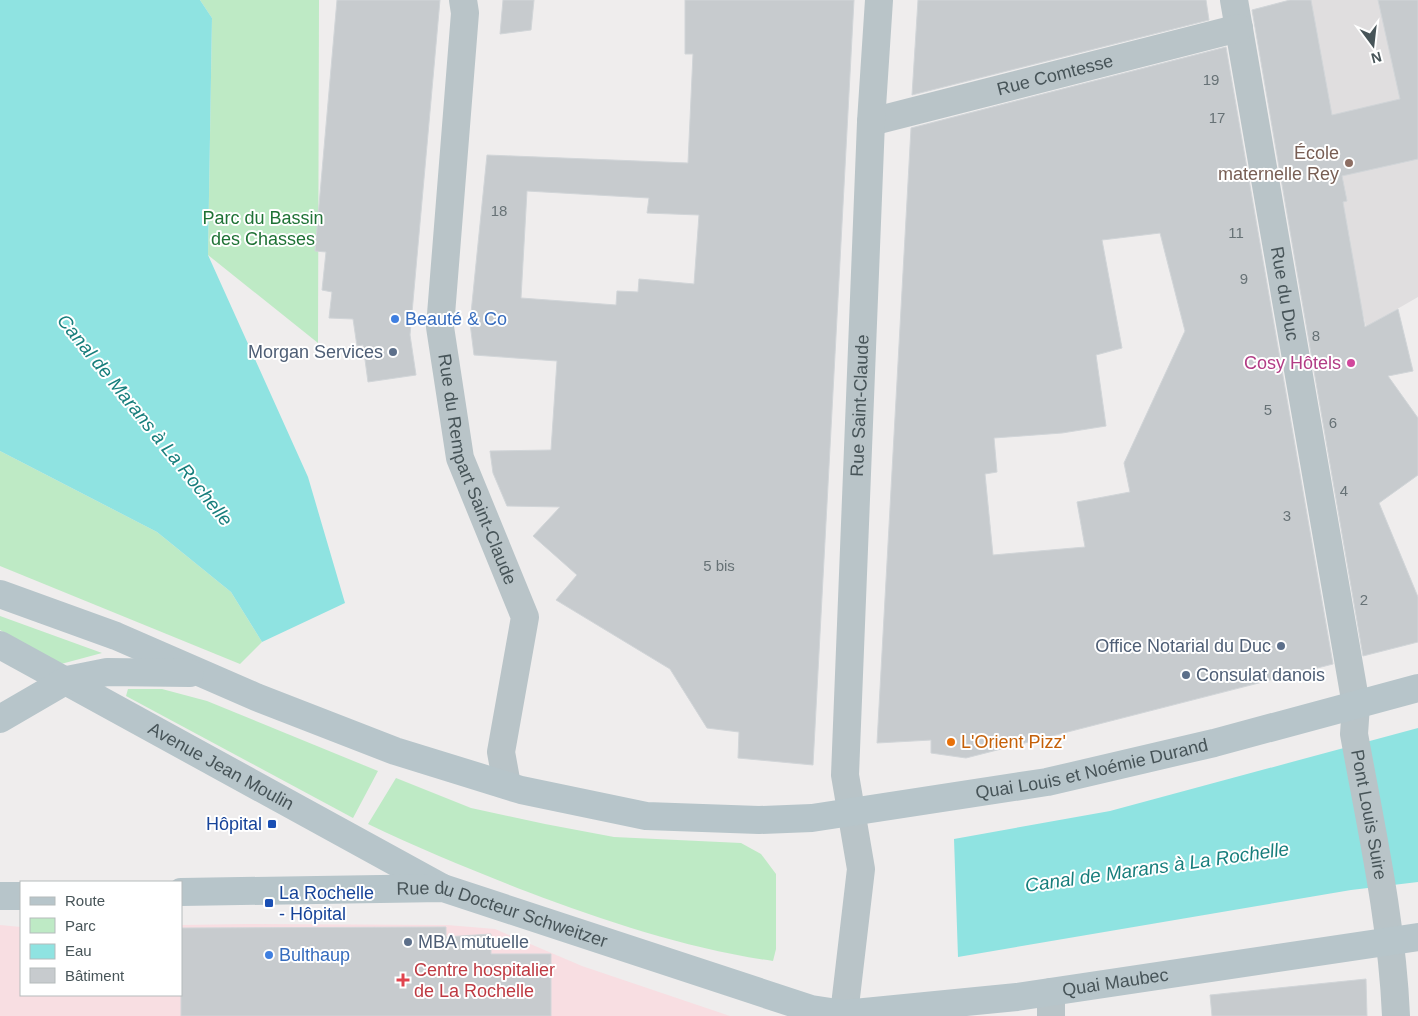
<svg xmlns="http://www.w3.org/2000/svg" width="1418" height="1016" viewBox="0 0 1418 1016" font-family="Arial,sans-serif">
  <rect width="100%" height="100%" fill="#efeded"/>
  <polygon fill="#e0dedf" points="1290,0 1418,0 1418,297 1366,327 1363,314 1286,185 1255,9"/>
  <polygon fill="#f8dee2" points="248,924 447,925 495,929 582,966 730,1016 0,1016 0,925 21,927 21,995 181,995 181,925"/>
  <g fill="#beeac5">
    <polygon points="200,0 319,0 318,343 208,255 212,18"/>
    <polygon points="0,451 157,532 231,592 262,642 240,664 0,566"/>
    <polygon points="0,616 102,653 61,664 0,630"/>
    <polygon points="128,689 162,689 207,701 378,771 353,818 126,696"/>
    <path d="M396,778l75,30 74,16 69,13 127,6 20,11 15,20v75l-3,12c-85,-12 -165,-39 -245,-69 -54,-21 -108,-43 -160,-68z"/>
  </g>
  <g fill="#8fe3e1">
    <polygon points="0,0 200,0 212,18 208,255 308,477 345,603 262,642 231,592 157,532 0,451"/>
    <polygon points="1418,728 1418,882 1351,890 958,957 954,839 1110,811"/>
  </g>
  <g fill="#c7cbce" stroke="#d1d5d8" fill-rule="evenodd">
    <polygon points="337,0 440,0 410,335 416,375 368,382 363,345 357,346 353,319 329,318 332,292 322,290 326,252 315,251"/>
    <polygon points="503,0 534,0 531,30 500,34"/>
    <path d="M685,0h169l-41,765 -75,-7 1,-26 -32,-4 -37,-59 -114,-69 21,-25 -44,-39 27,-29 -53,-1 -14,-33 -3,-22 61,-1 6,-89 -83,-6 -4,-32 17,-168 201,8 5,-109h-8zM527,191l122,7 -2,15 52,2 -5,69 -55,-5 -1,13 -21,-1 -1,14 -95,-7z"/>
    <polygon points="918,0 1206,0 1209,20 912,95"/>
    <polygon points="1290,0 1311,0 1332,115 1400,99 1378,0 1418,0 1418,159 1342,176 1347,201 1343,202 1365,327 1398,309 1413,371 1388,376 1418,418 1418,475 1379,503 1418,597 1418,642 1363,656 1252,10"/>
    <path d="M1226,47l107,617 -367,94 -35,-5v-13l-54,3 34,-615zM1160,233l25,98 -61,132 6,29 -53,10 8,45 -92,8 -8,-81 12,-2 -3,-34 68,-5 44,-7 -10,-71 26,-7 -20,-108z"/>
    <polygon points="446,927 446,937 491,934 491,954 551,954 551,1016 181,1016 181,928"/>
    <polygon points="1366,979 1367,1016 1212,1016 1210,995"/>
  </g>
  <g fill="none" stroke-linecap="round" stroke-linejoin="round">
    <g stroke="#b9c4c8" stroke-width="28">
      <path id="s1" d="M463,0l2,13 -25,314 20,131 65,159 -24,135 6,33"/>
      <path id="s2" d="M1234,0l122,705"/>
      <path id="s3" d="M871,122l368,-94"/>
      <path id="s4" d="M844,1014l17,-145 -16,-94 26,-653 8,-122"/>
      <polyline points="1051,1016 1051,992"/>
    </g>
    <path stroke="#b9c4c8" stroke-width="28" id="s5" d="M1356,705l-2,29c17,94 38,187 42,282"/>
    <g stroke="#b7c5ca" stroke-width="28">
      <path id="s6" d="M0,594l116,42 140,61 139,54 126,39 125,26 113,4 53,-2 235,-36 167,-39 204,-55"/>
      <path id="s7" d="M0,645l441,242"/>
      <polyline points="0,719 67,680 107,672 190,673"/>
      <path id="s8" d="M181,892l262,-4 368,121 33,5 173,-17 401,-60"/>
      <polyline points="0,896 21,896"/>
    </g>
  </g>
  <circle fill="#8d6e63" stroke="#fff" stroke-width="2" cx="1349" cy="163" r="5"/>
  <g fill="#3f7fe0" stroke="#fff" stroke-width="2">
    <circle cx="395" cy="319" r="5"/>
    <circle cx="269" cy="955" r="5"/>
  </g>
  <g fill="#5c6f8a" stroke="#fff" stroke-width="2">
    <circle cx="393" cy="352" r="5"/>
    <circle cx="1281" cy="646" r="5"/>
    <circle cx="1186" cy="675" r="5"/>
    <circle cx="408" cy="942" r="5"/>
  </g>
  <circle fill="#d1479c" stroke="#fff" stroke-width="2" cx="1351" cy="363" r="5"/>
  <circle fill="#e8710a" stroke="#fff" stroke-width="2" cx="951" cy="742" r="5"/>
  <g fill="#1a4fb4" stroke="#fff" stroke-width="2">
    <rect x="267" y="819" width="10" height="10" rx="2.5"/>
    <rect x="264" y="898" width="10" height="10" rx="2.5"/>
  </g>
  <path fill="#e0444e" stroke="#fff" stroke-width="2" d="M400.5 972.5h5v5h5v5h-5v5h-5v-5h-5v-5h5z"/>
  <g text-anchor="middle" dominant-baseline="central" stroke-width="4" stroke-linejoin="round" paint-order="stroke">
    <g font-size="15" fill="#677276">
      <text x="1211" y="79">19</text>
      <text x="1217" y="117">17</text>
      <text x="499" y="210">18</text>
      <text x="1236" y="232">11</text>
      <text x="1244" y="278">9</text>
      <text x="1316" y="335">8</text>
      <text x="1268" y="409">5</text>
      <text x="1333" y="422">6</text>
      <text x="1344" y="490">4</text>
      <text x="1287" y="515">3</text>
      <text x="719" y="565">5 bis</text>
      <text x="1364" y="599">2</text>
    </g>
    <g font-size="18" fill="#475458" stroke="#fff">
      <text stroke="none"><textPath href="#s3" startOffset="190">Rue Comtesse</textPath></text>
      <text stroke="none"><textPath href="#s2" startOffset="298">Rue du Duc</textPath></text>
      <text stroke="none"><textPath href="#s4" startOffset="611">Rue Saint-Claude</textPath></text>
      <text stroke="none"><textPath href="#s1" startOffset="476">Rue du Rempart Saint-Claude</textPath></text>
      <text stroke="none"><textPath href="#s7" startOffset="252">Avenue Jean Moulin</textPath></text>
      <text stroke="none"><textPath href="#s6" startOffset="1135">Quai Louis et Noémie Durand</textPath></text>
      <text stroke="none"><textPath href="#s5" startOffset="111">Pont Louis Suire</textPath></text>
      <text stroke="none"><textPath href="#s8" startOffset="325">Rue du Docteur Schweitzer</textPath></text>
      <text stroke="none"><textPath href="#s8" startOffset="956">Quai Maubec</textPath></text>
    </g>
    <g font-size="18" fill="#785e54" stroke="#fff" text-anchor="end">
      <text x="1339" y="153">École<tspan x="1339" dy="21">maternelle Rey</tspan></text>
    </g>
    <g font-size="18" fill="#1f7235" stroke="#fff">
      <text x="263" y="218">Parc du Bassin<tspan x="263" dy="21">des Chasses</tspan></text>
    </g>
    <g font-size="18" fill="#366cbe" stroke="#fff" text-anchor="start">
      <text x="405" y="319">Beauté &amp; Co</text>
      <text x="279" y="955">Bulthaup</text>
    </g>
    <g font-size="18" fill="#4e5e75" stroke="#fff" text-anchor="end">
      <text x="383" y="352">Morgan Services</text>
      <text x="1271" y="646">Office Notarial du Duc</text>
      <text x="1196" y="675" text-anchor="start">Consulat danois</text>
      <text x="418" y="942" text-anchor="start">MBA mutuelle</text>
    </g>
    <g font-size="18" fill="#b23c85" stroke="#fff" text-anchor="end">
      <text x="1341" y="363">Cosy Hôtels</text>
    </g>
    <g font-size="18" fill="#c56008" stroke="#fff" text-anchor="start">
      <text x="961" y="742">L'Orient Pizz'</text>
    </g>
    <g font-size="18" fill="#164399" stroke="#fff" text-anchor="end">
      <text x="262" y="824">Hôpital</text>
      <text x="279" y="893" text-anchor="start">La Rochelle<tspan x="279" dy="21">- Hôpital</tspan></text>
    </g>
    <g font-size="18" fill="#be3a42" stroke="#fff" text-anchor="start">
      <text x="414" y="970">Centre hospitalier<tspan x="414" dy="21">de La Rochelle</tspan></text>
    </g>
    <g font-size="19" font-style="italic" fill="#177e7c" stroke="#fff">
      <text transform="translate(145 420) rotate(51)">Canal de Marans à La Rochelle</text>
      <text transform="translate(1157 867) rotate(-8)">Canal de Marans à La Rochelle</text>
    </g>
  </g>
  <rect x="20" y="881" width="162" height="115" fill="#ffffff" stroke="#b5bbbc"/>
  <rect x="30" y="897" width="25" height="8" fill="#b7c5ca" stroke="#b5bbbc"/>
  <text x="65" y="906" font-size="15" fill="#475458">Route</text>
  <rect x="30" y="918" width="25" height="15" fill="#beeac5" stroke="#b5bbbc"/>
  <text x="65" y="931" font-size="15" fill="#475458">Parc</text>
  <rect x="30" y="944" width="25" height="15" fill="#8fe3e1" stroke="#b5bbbc"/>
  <text x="65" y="956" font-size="15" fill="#475458">Eau</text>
  <rect x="30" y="968" width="25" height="15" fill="#c7cbce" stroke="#b5bbbc"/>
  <text x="65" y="981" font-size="15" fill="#475458">Bâtiment</text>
  <g transform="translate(1373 45) rotate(165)" stroke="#ffffff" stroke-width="4" paint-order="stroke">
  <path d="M0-4L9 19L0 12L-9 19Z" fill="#475458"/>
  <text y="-8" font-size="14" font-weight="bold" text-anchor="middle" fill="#475458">N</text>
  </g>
</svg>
